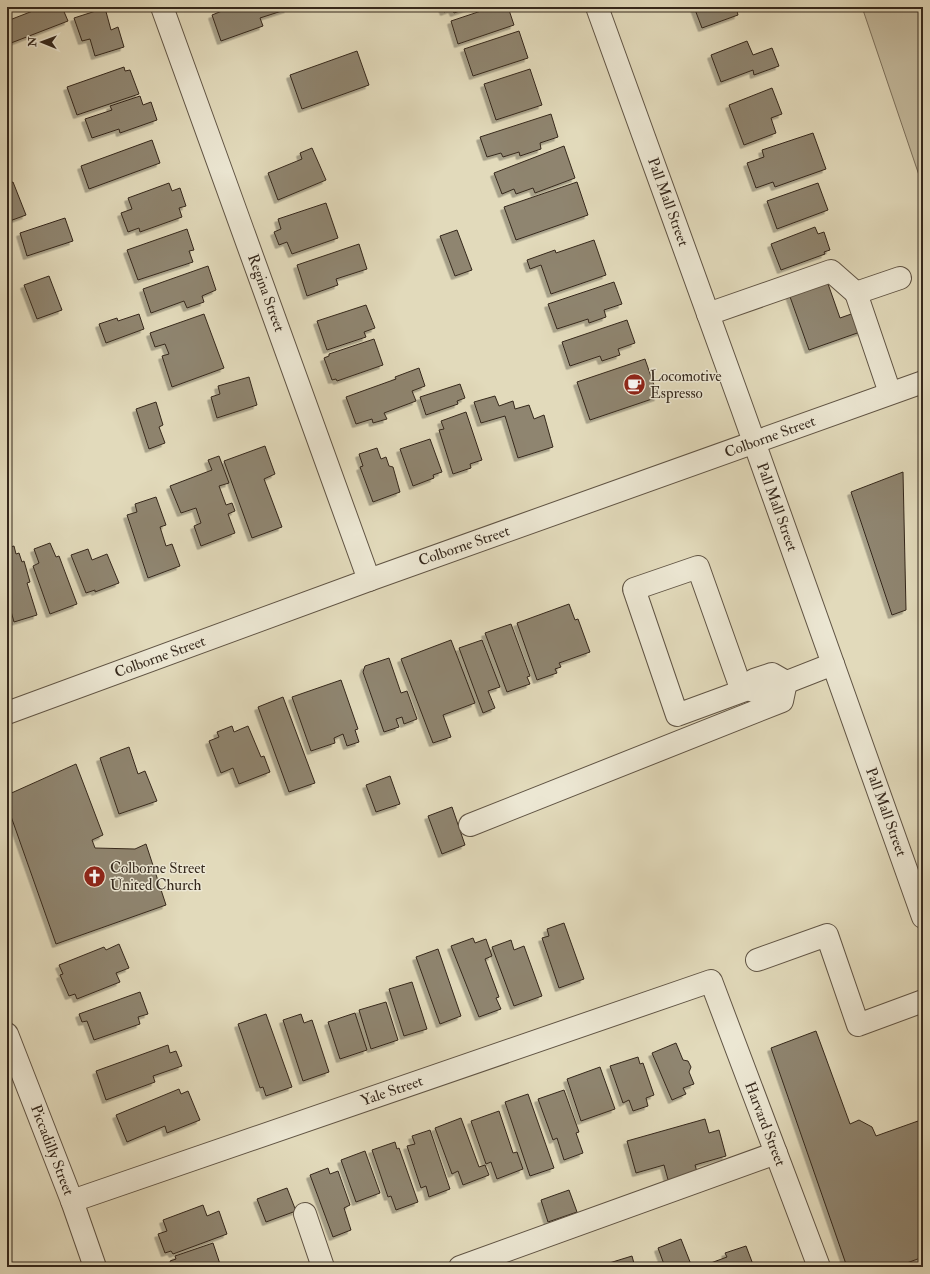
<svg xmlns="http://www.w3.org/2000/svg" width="930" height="1274" viewBox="0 0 930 1274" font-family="'IM FELL Double Pica',serif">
  <defs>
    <filter id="shadow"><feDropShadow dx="-3.5" dy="3.5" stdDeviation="0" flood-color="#0004"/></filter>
  </defs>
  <rect width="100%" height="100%" fill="#e2dabb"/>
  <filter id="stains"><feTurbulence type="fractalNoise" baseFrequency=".005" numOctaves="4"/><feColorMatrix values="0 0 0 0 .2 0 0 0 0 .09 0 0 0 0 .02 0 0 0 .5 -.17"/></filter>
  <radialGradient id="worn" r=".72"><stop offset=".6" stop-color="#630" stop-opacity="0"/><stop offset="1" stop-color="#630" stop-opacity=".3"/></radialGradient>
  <polygon fill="#c5bca0" stroke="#7d725e" points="862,7 923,7 923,187"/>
  <g fill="#8f856f" stroke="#35281c" filter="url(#shadow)">
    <polygon points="43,7 62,7 68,21 11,43 7,33 7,21"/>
    <polygon points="220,7 287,7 288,9 260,18 263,26 221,41 212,15 222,11"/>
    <polygon points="442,7 471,7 454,13 452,9 444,12"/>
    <polygon points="493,7 508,7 514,25 458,44 451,21"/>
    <polygon points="694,7 736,7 738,15 702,28"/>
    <polygon points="105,8 111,30 118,27 124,47 95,56 90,39 82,41 74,18"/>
    <polygon points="519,31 528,58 473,76 464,49"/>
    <polygon points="747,41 753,55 772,48 779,66 754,75 753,70 721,82 711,55"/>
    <polygon points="357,51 369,85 302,109 290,75"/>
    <polygon points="124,67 125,71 130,70 139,94 77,115 67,87"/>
    <polygon points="530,69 542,105 496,120 484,84"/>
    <polygon points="772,88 782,114 771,118 776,133 744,145 729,105"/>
    <polygon points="140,96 143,105 151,102 157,120 120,133 119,129 92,138 85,119 112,110 110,106"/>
    <polygon points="551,114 558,137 540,143 541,149 520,156 519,152 503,157 501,153 487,157 480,137"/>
    <polygon points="813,133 826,169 775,187 773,182 756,188 747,163 764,157 762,150"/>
    <polygon points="152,140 160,163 89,189 81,166"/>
    <polygon points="564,146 575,178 535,193 533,188 516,194 514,189 502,194 494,173"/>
    <polygon points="312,148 326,180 278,200 268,173 302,159 300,153"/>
    <polygon points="13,182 26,215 7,222 7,184"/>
    <polygon points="577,182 588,215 516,240 504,207"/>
    <polygon points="169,183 172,191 180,188 186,206 179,208 182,217 140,232 139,228 128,232 121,213 132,209 128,198"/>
    <polygon points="818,183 828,210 777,229 767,201"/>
    <polygon points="326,203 338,238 292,254 287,242 279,245 274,232 281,229 278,219"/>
    <polygon points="65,218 73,241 27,256 20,233"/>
    <polygon points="815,227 818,234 824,232 830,250 824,252 825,254 781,270 771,244"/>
    <polygon points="187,229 194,250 189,251 193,262 138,280 127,250"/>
    <polygon points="457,230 472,270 455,276 440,236"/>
    <polygon points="594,240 606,275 551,294 541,265 530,269 527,260 555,250 556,253"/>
    <polygon points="359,244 367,269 336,279 338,285 307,296 297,265"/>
    <polygon points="208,266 216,290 202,296 204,302 187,308 184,301 151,313 143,289"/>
    <polygon points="49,276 62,310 37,319 24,285"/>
    <polygon points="827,281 840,318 857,312 863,331 809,350 789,294"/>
    <polygon points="614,282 622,304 604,310 606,317 589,323 588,319 557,329 548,304"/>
    <polygon points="366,305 375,328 364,332 366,337 327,350 317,321"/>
    <polygon points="139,314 144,329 106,343 99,324 117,318 118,321"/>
    <polygon points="204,314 224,368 172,387 162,356 169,354 165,344 155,347 150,333"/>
    <polygon points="627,320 635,343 618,349 620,355 602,361 600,356 570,366 562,342"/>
    <polygon points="374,339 383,365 337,381 336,379 332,380 324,358 329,356 329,354"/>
    <polygon points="645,359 658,397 590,420 577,382"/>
    <polygon points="419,368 425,386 412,391 416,401 384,413 387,419 373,423 372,419 356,424 346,397 396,379 395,377"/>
    <polygon points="249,377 257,405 217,418 211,397 220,394 218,386"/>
    <polygon points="460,384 465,398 457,401 458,404 426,415 420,397"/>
    <polygon points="495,396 499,406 513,401 515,409 529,405 534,419 544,415 553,447 518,458 505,416 481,423 474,402"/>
    <polygon points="156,402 163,425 159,427 165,443 149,449 136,409"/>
    <polygon points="466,412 482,460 470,464 471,468 453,474 439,430 444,429 441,421"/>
    <polygon points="430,439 442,472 433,475 434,478 413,486 400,449"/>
    <polygon points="265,446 275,474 264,479 282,527 252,538 224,461"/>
    <polygon points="377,448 381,459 386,457 389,466 393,467 400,492 373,502 360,467 363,466 359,454"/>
    <polygon points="219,456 229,483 219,486 226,505 232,503 235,511 228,514 235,533 201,546 194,526 201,523 196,508 181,513 170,486 212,470 208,460"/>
    <polygon points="903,472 906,610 892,615 851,492"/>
    <polygon points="156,497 166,525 160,527 166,546 172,544 180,566 148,578 127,515 137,512 135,504"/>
    <polygon points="50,543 56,557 59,556 77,604 50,614 33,566 39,563 34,549"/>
    <polygon points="14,546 16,554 19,553 22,562 24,561 30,582 27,583 37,615 14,622 7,597 7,548"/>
    <polygon points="88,549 92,560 107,554 119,583 95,592 95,590 86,593 71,555"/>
    <polygon points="569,604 575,620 578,619 590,652 562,662 559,663 561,667 555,669 557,673 537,680 517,623"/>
    <polygon points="511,624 530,676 527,677 530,684 507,692 485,633"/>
    <polygon points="451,640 475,703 443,715 451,737 433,743 401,659"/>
    <polygon points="482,640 500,687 488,691 495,708 483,713 459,648"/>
    <polygon points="389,658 401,693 407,691 417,719 404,724 402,717 396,719 399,727 384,732 363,672 365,666"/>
    <polygon points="341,680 358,729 355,730 359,742 347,746 343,734 334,738 335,743 311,751 292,697"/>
    <polygon points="283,697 315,783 289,792 258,707"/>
    <polygon points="232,726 234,732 248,726 261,757 264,756 270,772 239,784 233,768 221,773 209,741 219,737 217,732"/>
    <polygon points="129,747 138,774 145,771 157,801 119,814 100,758"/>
    <polygon points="76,764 103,835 92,840 95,848 135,849 146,844 166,905 56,944 7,805 7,795"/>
    <polygon points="390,776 400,804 376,812 366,785"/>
    <polygon points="452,807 465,845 442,854 428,816"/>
    <polygon points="564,923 584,979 559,988 542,938 549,936 547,929"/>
    <polygon points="473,938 475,943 486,939 492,956 485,959 499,997 496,998 501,1009 479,1017 451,946"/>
    <polygon points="511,940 514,950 524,946 542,996 514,1006 492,947"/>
    <polygon points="119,944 129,968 116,973 120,982 77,999 75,994 69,996 60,975 63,974 59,965 104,947 106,950"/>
    <polygon points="438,949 461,1016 440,1024 416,957"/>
    <polygon points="412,982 427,1029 404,1036 389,989"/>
    <polygon points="140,992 148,1014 138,1017 140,1024 94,1040 87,1021 82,1022 79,1014"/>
    <polygon points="386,1002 398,1040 371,1049 359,1010"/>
    <polygon points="355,1013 367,1050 340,1059 328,1022"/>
    <polygon points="266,1014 292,1087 266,1096 263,1087 260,1088 238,1024"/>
    <polygon points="301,1014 304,1023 312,1020 329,1072 303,1081 283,1020"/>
    <polygon points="816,1031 850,1124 859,1120 872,1127 876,1136 918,1121 923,1139 923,1257 896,1267 847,1267 771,1048"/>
    <polygon points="676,1043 683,1060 688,1061 691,1067 689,1072 694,1084 683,1088 686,1094 672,1100 652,1053"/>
    <polygon points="168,1045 170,1053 176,1051 182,1066 153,1076 155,1082 106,1100 96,1071"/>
    <polygon points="638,1057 640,1064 643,1063 654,1095 646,1098 648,1106 633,1111 629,1100 623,1103 610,1066"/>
    <polygon points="600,1067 615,1109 581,1121 567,1079"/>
    <polygon points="179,1089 181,1094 188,1091 200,1120 167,1133 165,1126 127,1142 116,1115"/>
    <polygon points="564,1090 579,1132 576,1133 583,1153 564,1160 557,1138 553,1140 538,1099"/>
    <polygon points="528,1094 554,1168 530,1176 505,1102"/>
    <polygon points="499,1111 513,1153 517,1152 523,1169 497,1179 491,1162 486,1164 471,1121"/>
    <polygon points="461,1118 479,1167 485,1165 489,1175 463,1185 458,1171 452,1174 435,1128"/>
    <polygon points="705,1119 709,1133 719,1130 726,1156 695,1165 698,1175 670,1187 664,1165 636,1173 627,1141"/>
    <polygon points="430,1130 450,1189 429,1197 426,1186 421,1188 407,1146 415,1144 412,1136"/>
    <polygon points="395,1142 397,1149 399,1148 418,1202 396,1210 391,1196 388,1197 372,1150"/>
    <polygon points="365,1151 380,1193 356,1202 341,1160"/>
    <polygon points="328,1168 330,1174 338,1171 350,1205 344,1208 351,1230 333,1237 310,1175"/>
    <polygon points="287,1188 296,1211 266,1222 257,1199"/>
    <polygon points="569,1190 577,1212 548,1222 541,1200"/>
    <polygon points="203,1205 207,1216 219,1211 227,1234 173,1254 171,1251 165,1253 158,1234 167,1231 163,1220"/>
    <polygon points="681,1239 692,1267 665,1267 658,1248"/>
    <polygon points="213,1243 221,1267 172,1267 170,1261 176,1259 175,1256"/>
    <polygon points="746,1246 754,1267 709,1267 708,1264 727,1257 725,1253"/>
    <polygon points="7,1249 13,1267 7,1267"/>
    <polygon points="632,1256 635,1267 607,1267 606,1264"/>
  </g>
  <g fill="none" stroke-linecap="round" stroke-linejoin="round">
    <defs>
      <g id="minor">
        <polyline points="162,7 369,580"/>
        <polyline points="597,7 742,408 923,917"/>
        <polyline points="708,314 831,271 856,293"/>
        <polyline points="890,393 856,293 900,278"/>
        <polyline points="786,682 772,674 754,680 748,689 759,693 833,664"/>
        <polyline points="742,691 698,567 634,589 677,715 748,689"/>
        <polyline points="7,713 369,580 923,382"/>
        <polyline points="470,825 782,701 786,682"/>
        <polyline points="757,960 827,935 858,1025 923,1001"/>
        <polyline points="7,1034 72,1201 95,1267"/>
        <polyline points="72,1201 711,981 819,1267"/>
        <polyline points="305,1214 323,1267"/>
        <polyline points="460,1267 776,1153"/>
      </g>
    </defs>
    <use href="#minor" stroke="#605444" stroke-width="24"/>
    <use href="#minor" stroke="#ece7d3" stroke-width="22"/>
  </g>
  <defs>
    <symbol id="cafe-disc" viewBox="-11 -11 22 22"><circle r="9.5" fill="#8f2418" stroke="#ece7d3"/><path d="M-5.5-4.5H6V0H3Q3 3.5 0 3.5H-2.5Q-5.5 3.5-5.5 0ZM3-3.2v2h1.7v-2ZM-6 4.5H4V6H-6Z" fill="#fff"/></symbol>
    <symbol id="church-disc" viewBox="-11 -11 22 22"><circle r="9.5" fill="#8f2418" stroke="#ece7d3"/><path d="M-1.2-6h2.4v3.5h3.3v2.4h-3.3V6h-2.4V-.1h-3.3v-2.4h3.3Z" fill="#fff"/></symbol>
  </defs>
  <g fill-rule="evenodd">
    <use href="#cafe-disc" x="622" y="372" width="25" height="25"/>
    <use href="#church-disc" x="82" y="864" width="25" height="25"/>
  </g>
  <g text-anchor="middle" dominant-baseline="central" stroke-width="3" stroke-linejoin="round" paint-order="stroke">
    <g font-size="15" fill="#35281c" stroke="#ece7d3">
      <text transform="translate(668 202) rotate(70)">Pall Mall Street</text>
      <text transform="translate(266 293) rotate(70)">Regina Street</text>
      <text transform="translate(770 437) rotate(-20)">Colborne Street</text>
      <text transform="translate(777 507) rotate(70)">Pall Mall Street</text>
      <text transform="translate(464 546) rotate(-19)">Colborne Street</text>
      <text transform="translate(160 657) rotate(-20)">Colborne Street</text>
      <text transform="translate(886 812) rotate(70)">Pall Mall Street</text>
      <text transform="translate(392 1091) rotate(-19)">Yale Street</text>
      <text transform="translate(765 1124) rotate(69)">Harvard Street</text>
      <text transform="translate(52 1150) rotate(69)">Piccadilly Street</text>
    </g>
    <g font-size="15" fill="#35281c" stroke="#ece7d3" text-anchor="start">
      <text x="650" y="376">Locomotive<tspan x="650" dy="17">Espresso</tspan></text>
      <text x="110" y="868">Colborne Street<tspan x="110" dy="17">United Church</tspan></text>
    </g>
  </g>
  <rect width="930" height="1274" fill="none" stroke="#e2dabb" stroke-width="24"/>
  <rect x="8" y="8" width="914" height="1258" fill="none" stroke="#35281c" stroke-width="2"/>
  <rect x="12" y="12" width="906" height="1250" fill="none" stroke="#35281c"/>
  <g transform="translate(42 42) rotate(271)" stroke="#ece7d3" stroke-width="3" paint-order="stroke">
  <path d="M0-3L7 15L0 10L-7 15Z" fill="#35281c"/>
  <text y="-6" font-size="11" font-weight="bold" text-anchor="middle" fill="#35281c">N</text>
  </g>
  <rect width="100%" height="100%" filter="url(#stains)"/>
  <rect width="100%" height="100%" fill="url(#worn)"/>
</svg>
